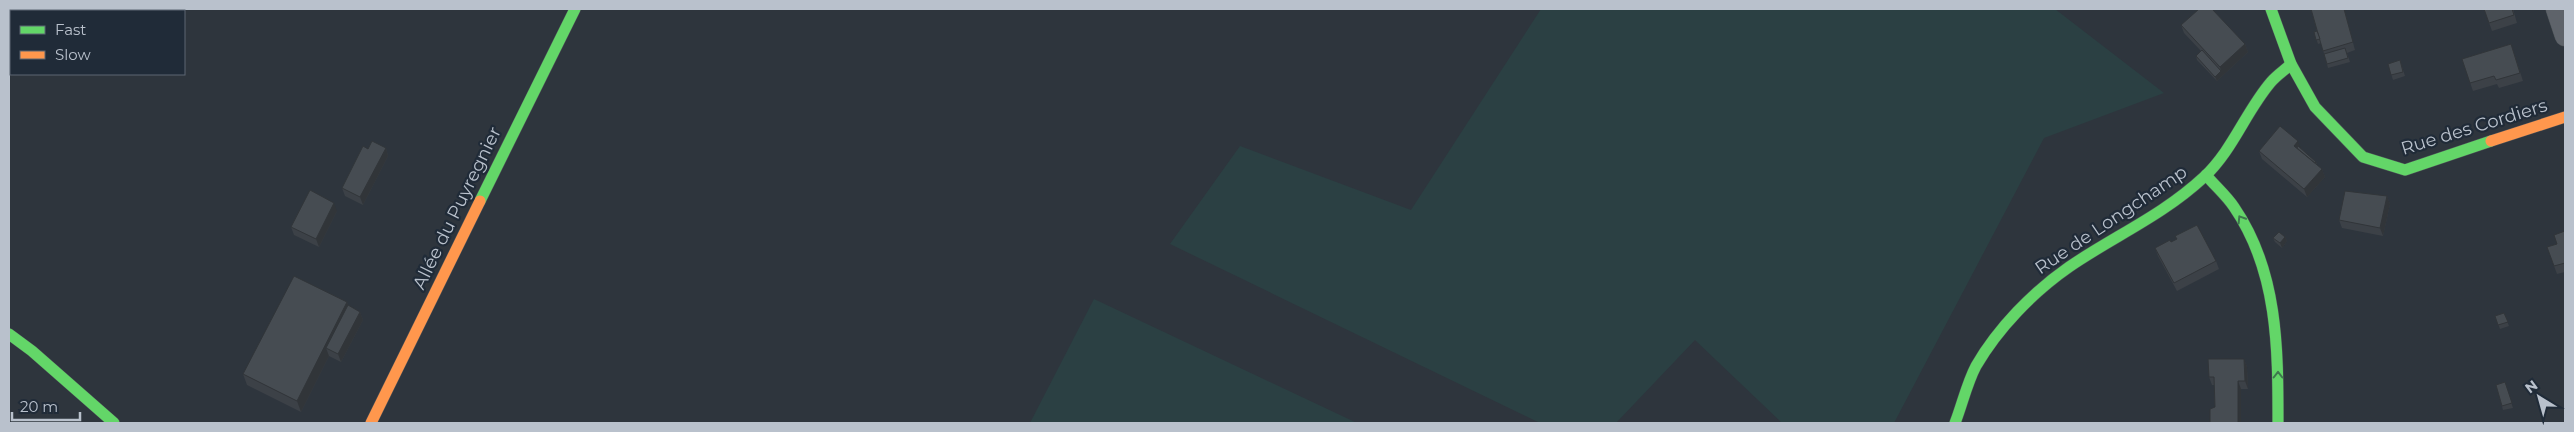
<svg xmlns="http://www.w3.org/2000/svg" width="2574" height="432" viewBox="0 0 2574 432" font-family="Montserrat,sans-serif">
  <rect width="100%" height="100%" fill="#2e353d"/>
  <g fill="#2b4043">
    <polygon points="1541,9 2055,9 2164,93 2044,138 1894,423 1782,423 1695,340 1616,423 1540,423 1170,244 1240,146 1411,210"/>
    <polygon points="1094,299 1357,423 1030,423"/>
  </g>
  <g fill="none" stroke-linecap="round" stroke-linejoin="round">
    <defs>
      <polyline id="street" points="2556,9 2565,36"/>
      <g id="fast">
        <polyline points="2271,9 2291,64 2315,107 2363,157 2405,170 2491,141"/>
        <path d="M2206,175c9,11 20,20 28,32 44,64 44,141 44,216"/>
        <polyline points="480,201 575,9"/>
        <polyline points="9,334 32,351 114,423"/>
        <path d="M1955,423c7,-18 12,-40 21,-57 22,-38 57,-74 93,-99 45,-31 93,-51 135,-90 29,-27 42,-66 67,-95 6,-7 14,-12 20,-18"/>
      </g>
      <g id="slow">
        <polyline points="2491,141 2565,117"/>
        <polyline points="371,423 480,201"/>
      </g>
    </defs>
    <use href="#street" stroke="#4c5157" stroke-width="21"/>
    <use href="#fast" stroke="#4c5157" stroke-width="12"/>
    <use href="#slow" stroke="#4c5157" stroke-width="12"/>
    <use href="#street" stroke="#5e636a" stroke-width="20"/>
    <use href="#fast" stroke="#63d668" stroke-width="11"/>
    <use href="#slow" stroke="#ff974d" stroke-width="11"/>
  </g>
  <g fill="#3c4147">
    <polygon points="2311,9 2344,9 2355,50 2347,53 2350,62 2328,68 2321,43 2318,44 2314,32 2317,31"/>
    <polygon points="2484,9 2513,9 2517,23 2492,31"/>
    <polygon points="2181,25 2245,44 2248,52 2217,81 2197,60 2196,56 2201,51 2184,33"/>
    <polygon points="2511,44 2523,81 2499,88 2497,84 2473,91 2462,59"/>
    <polygon points="2400,60 2405,76 2393,80 2388,64"/>
    <polygon points="386,148 388,156 363,205 345,196 342,188 368,149"/>
    <polygon points="2301,149 2316,162 2317,165 2322,169 2325,177 2307,197 2262,159 2259,151"/>
    <polygon points="2387,196 2390,204 2383,236 2342,228 2339,220"/>
    <polygon points="337,211 319,247 294,235 291,227"/>
    <polygon points="2565,231 2565,272 2557,274 2547,247 2557,244"/>
    <polygon points="2285,237 2287,241 2282,248 2275,242 2273,238"/>
    <polygon points="2171,242 2216,261 2219,269 2177,291 2158,256 2155,248"/>
    <polygon points="347,302 348,305 360,312 363,320 341,362 329,356 301,412 247,385 243,374"/>
    <polygon points="2504,313 2509,326 2500,329 2495,316"/>
    <polygon points="2244,359 2247,367 2248,389 2241,389 2215,407 2214,385 2212,385 2209,377"/>
    <polygon points="2505,382 2513,408 2503,410 2496,385"/>
  </g>
  <g fill="#313539">
    <polygon points="2245,44 2248,52 2217,81 2215,77 2221,71 2220,67"/>
    <polygon points="2298,141 2301,149 2299,152 2294,146"/>
    <polygon points="386,148 388,156 363,205 360,197"/>
    <polygon points="2322,169 2325,177 2307,197 2304,189"/>
    <polygon points="2387,196 2390,204 2383,236 2380,228"/>
    <polygon points="334,203 337,211 319,247 316,239"/>
    <polygon points="2285,237 2287,241 2282,248 2280,243"/>
    <polygon points="347,302 351,313 326,348 329,356 301,412 297,401"/>
    <polygon points="360,312 363,320 341,362 338,354"/>
    <polygon points="2244,359 2247,367 2248,389 2245,381"/>
    <polygon points="2238,381 2241,389 2241,423 2238,423"/>
  </g>
  <g fill="#464c52" stroke="#313539">
    <polygon points="2199,9 2212,9 2245,44 2220,67 2181,25"/>
    <polygon points="2311,9 2344,9 2353,42 2323,51"/>
    <polygon points="2484,9 2512,9 2514,15 2489,23"/>
    <polygon points="2317,31 2320,39 2316,40 2314,32"/>
    <polygon points="2511,44 2520,73 2496,80 2494,76 2470,83 2462,59"/>
    <polygon points="2345,48 2348,58 2327,64 2324,54"/>
    <polygon points="2202,50 2221,71 2215,77 2196,56"/>
    <polygon points="2400,60 2403,72 2391,75 2388,64"/>
    <polygon points="2280,126 2298,141 2294,146 2322,169 2304,189 2259,151"/>
    <polygon points="372,141 386,148 360,197 342,188 363,146 368,149"/>
    <polygon points="2298,146 2316,162 2315,163 2297,148"/>
    <polygon points="310,190 334,203 316,239 291,227"/>
    <polygon points="2345,191 2387,196 2380,228 2339,220"/>
    <polygon points="2197,225 2216,261 2174,283 2155,248 2170,240 2171,242 2177,239 2175,236"/>
    <polygon points="2565,231 2565,263 2554,266 2547,247 2557,244 2554,235"/>
    <polygon points="2279,232 2285,237 2280,243 2273,238"/>
    <polygon points="294,276 347,302 297,401 243,374"/>
    <polygon points="348,305 360,312 338,354 326,348"/>
    <polygon points="2504,313 2508,322 2498,325 2495,316"/>
    <polygon points="2208,359 2244,359 2245,381 2238,381 2238,423 2210,423 2210,409 2215,407 2214,377 2209,377"/>
    <polygon points="2505,382 2512,403 2502,406 2496,385"/>
  </g>
  <defs><path id="oneway-chevron" d="M-2-3.5L2.5 0L-2 3.5" fill="none" stroke-width="1.6" stroke-linecap="round" stroke-linejoin="round" transform="scale(1.25)"/></defs>
  <g stroke="#3e784e">
    <use href="#oneway-chevron" transform="translate(2241 219) rotate(-122)"/>
    <use href="#oneway-chevron" transform="translate(2278 375) rotate(-90)"/>
  </g>
  <g text-anchor="middle" dominant-baseline="central" stroke-width="4.5" stroke-linejoin="round" paint-order="stroke">
    <g font-size="18" fill="#b9c1cc" stroke="#202b38">
      <text transform="translate(2474 127) rotate(-17)">Rue des Cordiers</text>
      <text transform="translate(457 208) rotate(-64)">Allée du Puyregnier</text>
      <text transform="translate(2111 220) rotate(-34)">Rue de Longchamp</text>
    </g>
  </g>
  <rect width="2574" height="432" fill="none" stroke="#b9c1cc" stroke-width="20"/>
  <rect x="10" y="10" width="175" height="65" fill="#202b38" stroke="#5d6773"/>
  <rect x="20" y="26" width="25" height="8" fill="#63d668" stroke="#5d6773"/>
  <text x="55" y="35" font-size="15" fill="#b9c1cc">Fast</text>
  <rect x="20" y="51" width="25" height="8" fill="#ff974d" stroke="#5d6773"/>
  <text x="55" y="60" font-size="15" fill="#b9c1cc">Slow</text>
  <g transform="translate(2539 397) rotate(323)" stroke="#202b38" stroke-width="4" paint-order="stroke">
  <path d="M0-4L9 19L0 12L-9 19Z" fill="#b9c1cc"/>
  <text y="-8" font-size="14" font-weight="bold" text-anchor="middle" fill="#b9c1cc">N</text>
  </g>
  <path d="M12 412v8h68v-8" fill="none" stroke="#b9c1cc" stroke-width="2.5"/>
  <text x="20" y="412" font-size="15" fill="#b9c1cc" stroke="#202b38" stroke-width="4" paint-order="stroke">20 m</text>
</svg>
